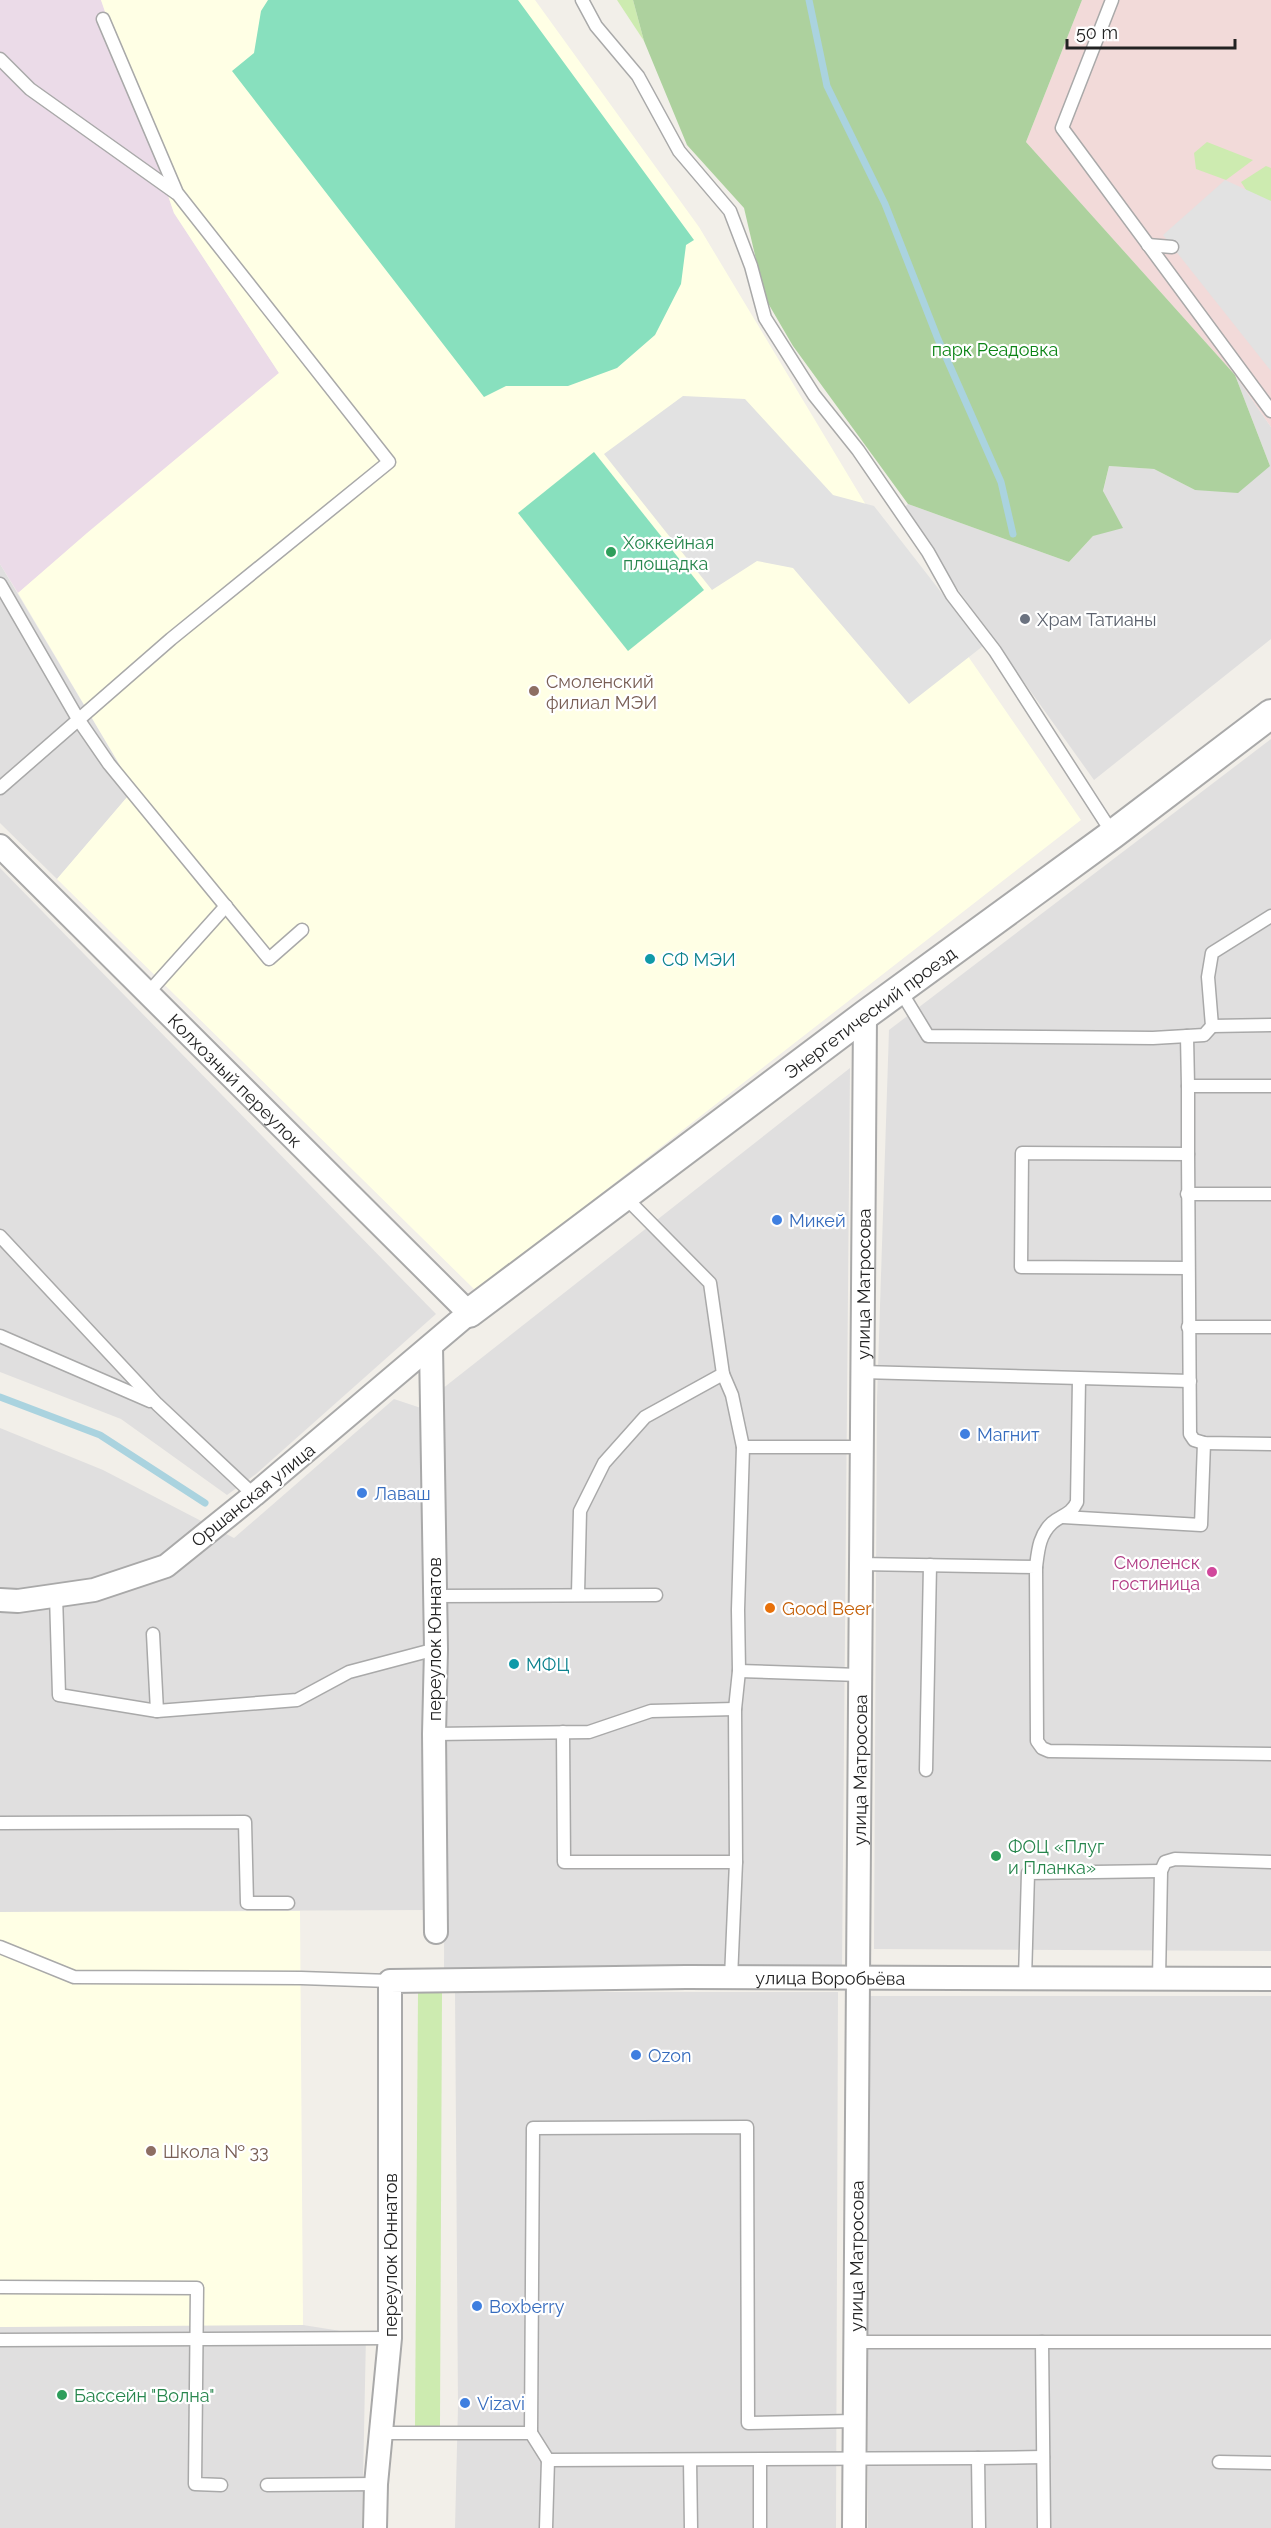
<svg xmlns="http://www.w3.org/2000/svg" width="1271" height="2528" viewBox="0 0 1271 2528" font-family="Raleway,sans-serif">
  <rect width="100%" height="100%" fill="#f2efe9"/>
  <g fill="#e0dfdf">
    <polygon points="1235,375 1271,427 1271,639 1094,780 901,510 908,504 1069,562 1093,536 1109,466 1154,469 1195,490 1270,466"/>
    <polygon points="0,564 134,789 57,879 0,823"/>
    <polygon points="1271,739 1271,1951 874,1949 877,1399 889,1030"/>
    <polygon points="0,868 436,1314 256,1474 227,1495 121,1419 0,1372"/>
    <polygon points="850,1068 842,1969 444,1972 445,1571 442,1389"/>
    <polygon points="394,1399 424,1409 426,1910 0,1912 0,1428 103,1470 234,1538"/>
    <polygon points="455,1992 838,1992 836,2528 455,2528 458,2406"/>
    <rect x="868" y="1996" width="403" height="532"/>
    <polygon points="197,2324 303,2325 366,2335 362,2528 0,2528 0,2327"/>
  </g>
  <polygon fill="#f2dad9" points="1082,0 1271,0 1271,427 1235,375 1026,142"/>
  <polygon fill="#ebdbe8" points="0,0 101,0 174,213 279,373 18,593 0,564"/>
  <g fill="#ffffe5">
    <polygon points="101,0 535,0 699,227 881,530 1081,820 476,1291 57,879 134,789 18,593 87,533 279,373 174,213"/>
    <polygon points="300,1911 303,2325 0,2327 0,1912"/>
  </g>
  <g fill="#cdebb0">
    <polygon points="617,0 633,0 644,41"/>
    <polygon points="1207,142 1253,160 1226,180 1196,169 1194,153"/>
    <polygon points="1266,166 1271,168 1271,202 1248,193 1241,182"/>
    <polygon points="418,1993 442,1993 440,2426 415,2426"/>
  </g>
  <polygon fill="#add19e" points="633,0 1082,0 1026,142 1235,375 1270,466 1238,493 1195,490 1154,469 1109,466 1103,491 1123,528 1093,536 1069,562 908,504 793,346 765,298 744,208 687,145 644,41"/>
  <g fill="#88e0be">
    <polygon points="268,0 518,0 694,240 686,245 681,284 655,335 617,368 568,386 506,386 484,397 232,71 254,53 261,11"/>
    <polygon points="594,452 704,590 628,651 518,513"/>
  </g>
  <g fill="#e2e2e2">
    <polygon points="1225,180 1271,201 1271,371 1163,235"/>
    <polygon points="683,396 745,399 833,495 874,506 983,646 909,704 793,568 757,561 712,590 604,454"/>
  </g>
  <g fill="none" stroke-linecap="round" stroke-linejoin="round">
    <g stroke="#aad3df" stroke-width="7">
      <polyline points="809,0 827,86 885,204 938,339 1001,482 1013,534"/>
      <polyline points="0,1397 100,1435 205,1503"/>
    </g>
    <defs>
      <g id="service">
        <polyline points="582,0 596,26 638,76 679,151 730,211 751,266 765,318 814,395 858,450 928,552 952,595 995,651 1113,834"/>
        <polyline points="1112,0 1062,128 1271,411"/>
        <polyline points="0,59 30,89 176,193"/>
        <polyline points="1148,245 1172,247"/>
        <polyline points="0,584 78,719 109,764 269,959 302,930"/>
        <polyline points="0,788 171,639 389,462 177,193 103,19"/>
        <polyline points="900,990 928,1036 1153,1038 1204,1035 1212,1026 1208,977 1212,953 1271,916"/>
        <polyline points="148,993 226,906"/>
        <polyline points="1212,1026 1271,1025"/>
        <polyline points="1187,1036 1188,1086"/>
        <polyline points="1188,1154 1190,1434 1194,1440 1204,1443 1271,1444"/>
        <polyline points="1187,1194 1271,1194"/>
        <polyline points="0,1236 157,1404 254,1495"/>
        <polyline points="1188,1268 1021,1267 1022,1153 1188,1154 1188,1086 1271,1086"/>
        <polyline points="1188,1327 1271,1327"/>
        <polyline points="0,1336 150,1401"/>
        <polyline points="862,1372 1190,1381"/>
        <polyline points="723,1374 732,1395 743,1447 861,1447"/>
        <polyline points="1063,1517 1201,1525 1204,1443"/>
        <polyline points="860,1564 1036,1567 1037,1741 1042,1748 1049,1751 1271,1754"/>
        <path d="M1036,1567c2,-16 3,-32 16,-44 9,-8 19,-8 25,-21l2,-123"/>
        <polyline points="578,1594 580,1511 604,1463 645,1417 723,1374 710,1283 624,1196"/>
        <polyline points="56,1595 59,1695 157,1711 297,1700 349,1672 436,1649"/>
        <polyline points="435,1596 656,1595"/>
        <polyline points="153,1634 157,1711"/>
        <polyline points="739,1671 859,1675"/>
        <polyline points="563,1732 564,1862 736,1862"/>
        <polyline points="434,1734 589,1732 651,1711 735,1709"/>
        <polyline points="926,1770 930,1565"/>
        <polyline points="0,1823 245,1822 247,1903 288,1903"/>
        <polyline points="0,1947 74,1977 301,1978 390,1981"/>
        <polyline points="731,1978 736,1862 735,1709 739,1671 738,1610 743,1447"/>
        <polyline points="1025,1979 1028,1873 1161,1871"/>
        <polyline points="1159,1979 1161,1871 1165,1862 1175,1859 1271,1862"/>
        <polyline points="0,2287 197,2288 195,2484 221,2485"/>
        <polyline points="0,2340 390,2338"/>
        <polyline points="855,2342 1271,2342"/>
        <polyline points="1042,2342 1044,2528"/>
        <polyline points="380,2433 531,2433 548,2460"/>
        <polyline points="531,2433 533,2128 747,2127 748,2423 855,2421"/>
        <polyline points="690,2460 691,2528"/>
        <polyline points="1219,2462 1271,2463"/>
        <polyline points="267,2485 376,2484"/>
        <polyline points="546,2528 548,2460 978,2458"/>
        <polyline points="760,2528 760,2460"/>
        <polyline points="979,2528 978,2458 1043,2457"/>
      </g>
      <g id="minor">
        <path id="s1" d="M0,846l469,467 -215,182 -88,71 -72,24 -76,11 -18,-1"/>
        <polyline points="431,1346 436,1649 434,1734 436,1932"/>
        <path id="s2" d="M375,2528l1,-44 14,-146v-357l296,-4 585,2"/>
        <path id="s3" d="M854,2528l11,-1513"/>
      </g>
      <g id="tertiary">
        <path id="s4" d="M469,1313l396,-298 248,-181 158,-120"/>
      </g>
    </defs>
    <use href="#service" stroke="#a9a9a9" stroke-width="15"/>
    <use href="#minor" stroke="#a9a9a9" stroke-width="26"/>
    <use href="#tertiary" stroke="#a9a9a9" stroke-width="32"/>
    <use href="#service" stroke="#fff" stroke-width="12"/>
    <use href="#minor" stroke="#fff" stroke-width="22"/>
    <use href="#tertiary" stroke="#fff" stroke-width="28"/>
  </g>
  <g fill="#2e9e5b" stroke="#fff" stroke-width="2">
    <circle cx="611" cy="552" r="6"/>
    <circle cx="996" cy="1856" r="6"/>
    <circle cx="62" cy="2395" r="6"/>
  </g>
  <circle fill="#6b7280" stroke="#fff" stroke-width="2" cx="1025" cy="619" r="6"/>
  <g fill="#8d6e63" stroke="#fff" stroke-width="2">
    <circle cx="534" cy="691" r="6"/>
    <circle cx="151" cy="2151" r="6"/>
  </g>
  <g fill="#0f9aa8" stroke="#fff" stroke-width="2">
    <circle cx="650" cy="959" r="6"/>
    <circle cx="514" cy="1664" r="6"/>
  </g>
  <g fill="#3f7fe0" stroke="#fff" stroke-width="2">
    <circle cx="777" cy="1220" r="6"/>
    <circle cx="965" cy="1434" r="6"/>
    <circle cx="362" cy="1493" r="6"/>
    <circle cx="636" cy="2055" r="6"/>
    <circle cx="477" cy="2306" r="6"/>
    <circle cx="465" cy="2403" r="6"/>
  </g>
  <circle fill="#d1479c" stroke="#fff" stroke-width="2" cx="1212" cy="1572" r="6"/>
  <circle fill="#e8710a" stroke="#fff" stroke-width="2" cx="770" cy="1608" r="6"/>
  <g text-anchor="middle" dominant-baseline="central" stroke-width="4.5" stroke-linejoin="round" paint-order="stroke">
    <g font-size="18" fill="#0c8416" stroke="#fff">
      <text x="995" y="349">парк Реадовка</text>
    </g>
    <g font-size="18" fill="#27864d" stroke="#fff" text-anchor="start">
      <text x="623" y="542">Хоккейная<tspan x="623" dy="21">площадка</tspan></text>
      <text x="1008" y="1846">ФОЦ «Плуг<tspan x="1008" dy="21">и Планка»</tspan></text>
      <text x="74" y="2395">Бассейн "Волна"</text>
    </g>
    <g font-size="18" fill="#5b616d" stroke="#fff" text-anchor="start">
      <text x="1037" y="619">Храм Татианы</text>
    </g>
    <g font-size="18" fill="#785e54" stroke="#fff" text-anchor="start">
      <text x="546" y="681">Смоленский<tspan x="546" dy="21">филиал МЭИ</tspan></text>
      <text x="163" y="2151">Школа № 33</text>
    </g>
    <g font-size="18" fill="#0d838f" stroke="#fff" text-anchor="start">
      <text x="662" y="959">СФ МЭИ</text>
      <text x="526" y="1664">МФЦ</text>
    </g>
    <g font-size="18" fill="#222" stroke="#fff">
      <text stroke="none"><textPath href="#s4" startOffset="501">Энергетический проезд</textPath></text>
      <text stroke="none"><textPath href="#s1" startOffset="332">Колхозный переулок</textPath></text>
      <text stroke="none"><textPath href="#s3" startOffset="1244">улица Матросова</textPath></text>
      <text transform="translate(253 1495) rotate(-39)">Оршанская улица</text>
      <text transform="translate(434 1639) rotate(-90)">переулок Юннатов</text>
      <text stroke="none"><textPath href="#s3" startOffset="758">улица Матросова</textPath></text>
      <text stroke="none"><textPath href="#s2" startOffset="988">улица Воробьёва</textPath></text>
      <text transform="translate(390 2255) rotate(-90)">переулок Юннатов</text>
      <text stroke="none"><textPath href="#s3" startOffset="272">улица Матросова</textPath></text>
    </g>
    <g font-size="18" fill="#366cbe" stroke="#fff" text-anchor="start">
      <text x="789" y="1220">Микей</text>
      <text x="977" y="1434">Магнит</text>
      <text x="374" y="1493">Лаваш</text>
      <text x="648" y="2055">Ozon</text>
      <text x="489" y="2306">Boxberry</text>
      <text x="477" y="2403">Vizavi</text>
    </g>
    <g font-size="18" fill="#b23c85" stroke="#fff" text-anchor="end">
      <text x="1200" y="1562">Смоленск<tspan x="1200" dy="21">гостиница</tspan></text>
    </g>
    <g font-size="18" fill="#c56008" stroke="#fff" text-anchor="start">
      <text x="782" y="1608">Good Beer</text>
    </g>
  </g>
  <path d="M1067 39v9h168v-9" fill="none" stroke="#222222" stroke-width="3"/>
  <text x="1076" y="39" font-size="18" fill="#222222" stroke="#ffffff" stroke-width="4.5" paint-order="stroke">50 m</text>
</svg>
